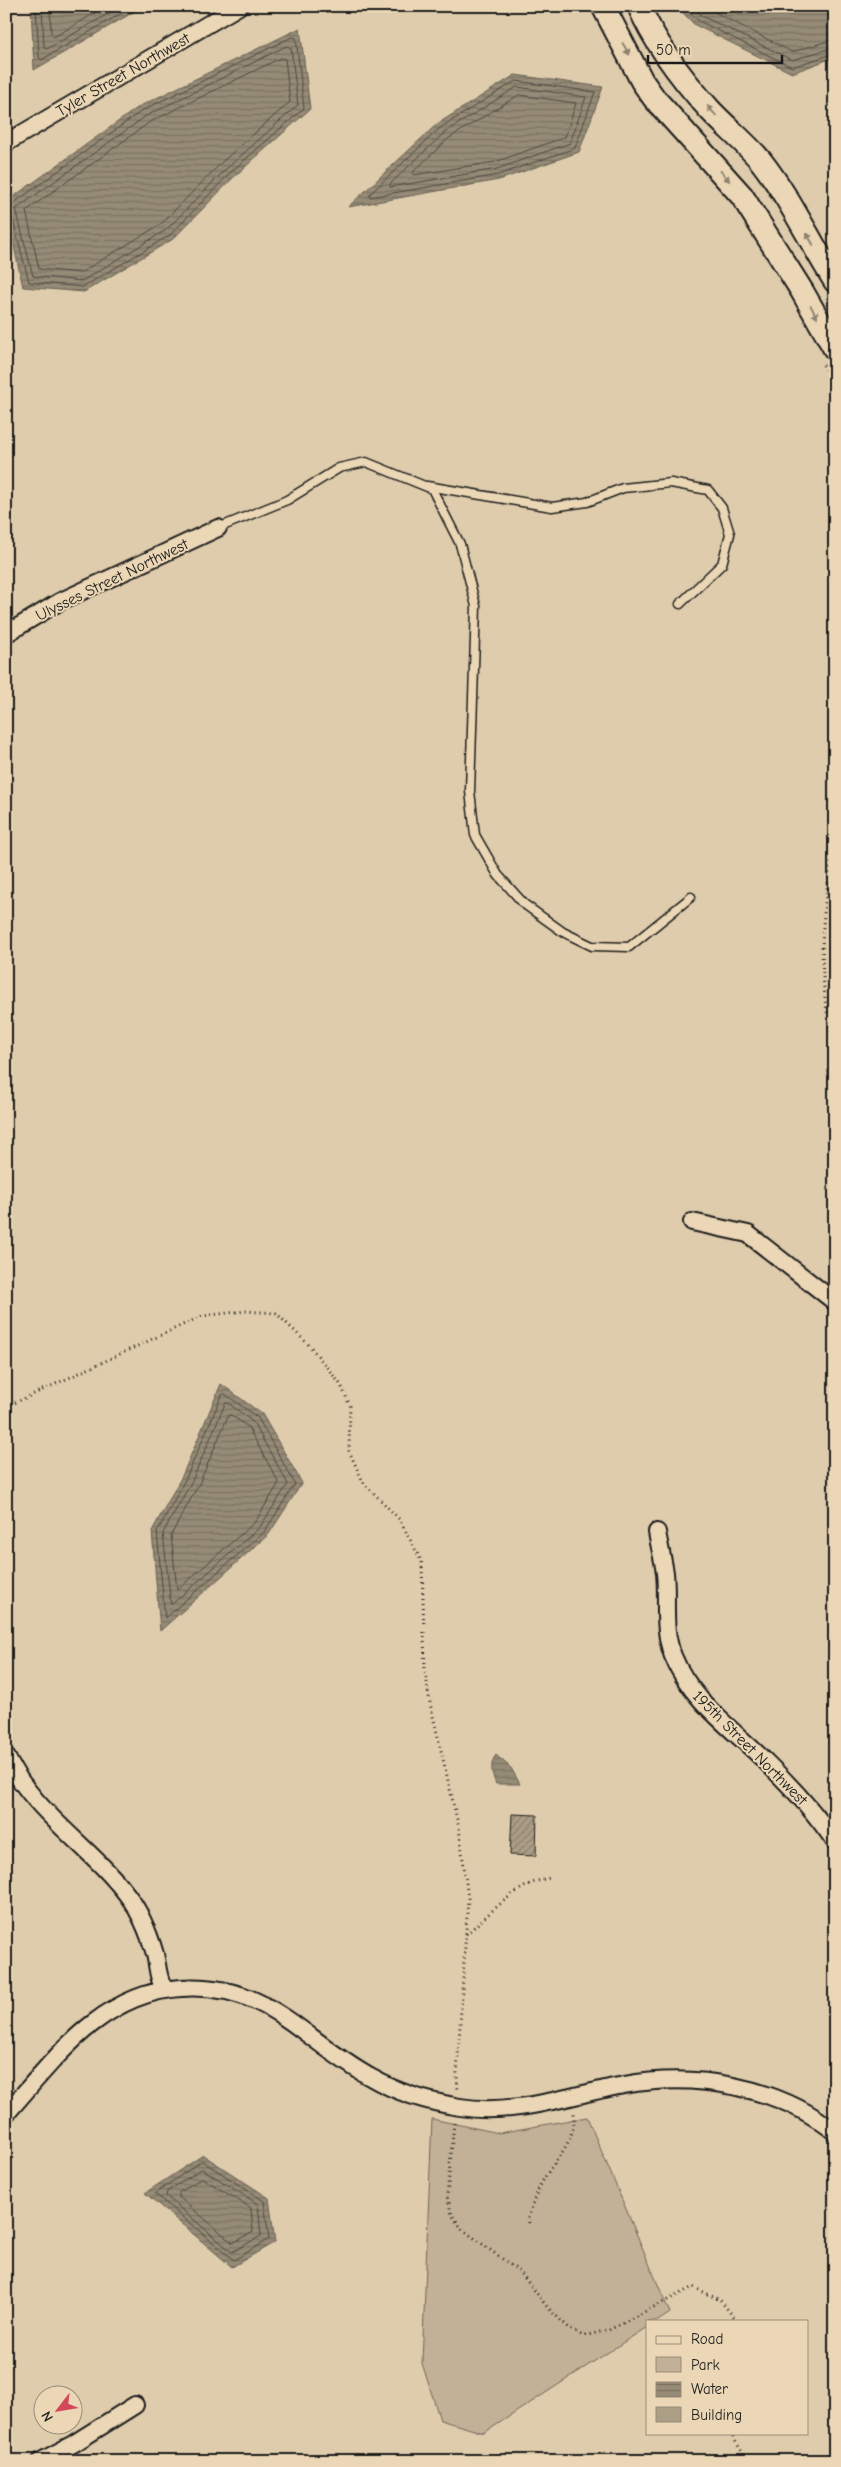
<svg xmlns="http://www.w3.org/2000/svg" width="841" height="2467" viewBox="0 0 841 2467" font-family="'Comic Neue',sans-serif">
  <defs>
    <pattern id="water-rules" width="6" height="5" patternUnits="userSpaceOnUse" patternTransform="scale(1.25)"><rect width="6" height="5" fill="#968b76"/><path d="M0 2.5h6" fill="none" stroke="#7a7160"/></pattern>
    <pattern id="building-hatch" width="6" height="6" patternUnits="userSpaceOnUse" patternTransform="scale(1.25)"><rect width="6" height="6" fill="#ac9e85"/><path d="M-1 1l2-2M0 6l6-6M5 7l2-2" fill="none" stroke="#8b806c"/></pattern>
  </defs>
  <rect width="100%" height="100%" fill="#dfccac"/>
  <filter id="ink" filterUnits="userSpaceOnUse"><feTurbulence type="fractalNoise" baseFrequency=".02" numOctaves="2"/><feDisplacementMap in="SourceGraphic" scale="10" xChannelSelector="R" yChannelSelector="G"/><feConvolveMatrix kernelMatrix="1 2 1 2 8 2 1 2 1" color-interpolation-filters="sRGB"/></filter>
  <g filter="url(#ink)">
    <polygon fill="#c2b196" stroke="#6f6659" points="587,2117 670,2313 658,2321 647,2321 647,2327 484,2433 440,2420 422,2363 432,2119 499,2133"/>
    <g fill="url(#water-rules)" stroke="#655f52">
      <polygon points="31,6 144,6 34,70"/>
      <polygon points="676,6 835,6 835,57 792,73 695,25"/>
      <polygon points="300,28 310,109 235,176 173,239 84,292 23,287 6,211 6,202 140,106"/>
      <polygon points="515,75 603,87 579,152 499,180 348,207 437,124"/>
      <polygon points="221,1384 262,1414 302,1483 269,1534 160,1631 152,1531 182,1476"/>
      <path d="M496,1755l15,13 9,16h-24c-4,-9 -7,-21 0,-29z"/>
      <polygon points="203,2155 269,2198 275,2242 232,2267 145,2193"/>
    </g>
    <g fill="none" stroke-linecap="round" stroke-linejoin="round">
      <g stroke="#4d4840" stroke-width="1">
        <polyline points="36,6 39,57 41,60 134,6"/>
        <polyline points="42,6 44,47 47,49 122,6"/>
        <polyline points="50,6 51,34 54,37 107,6"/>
        <polyline points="683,6 699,21 792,67 835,53"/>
        <polyline points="692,6 702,16 792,60 835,47"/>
        <polyline points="703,6 792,52 835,39"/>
        <polygon points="287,46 291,48 298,105 227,168 166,230 82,281 33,276 16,209 146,116"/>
        <polygon points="281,58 285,59 290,102 222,162 161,224 80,273 39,269 26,211 150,122"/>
        <polygon points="516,81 595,92 575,148 498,175 370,197 370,194 440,128"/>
        <polygon points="517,87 586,97 570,143 497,169 390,187 390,184 444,133"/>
        <polygon points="519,95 576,103 565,137 495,162 413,175 413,172 448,139"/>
        <polyline points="6,206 11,205 143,110 292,37 296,38 304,108 231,172 170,235 83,287 29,282 13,220 6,216"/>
        <polygon points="225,1394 258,1418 295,1484 265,1531 165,1618 157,1532 186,1478 222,1395"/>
        <polygon points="228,1403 253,1422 288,1484 260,1527 171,1605 163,1533 192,1481 225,1404"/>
        <polygon points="231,1415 248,1427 279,1483 255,1522 177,1590 171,1535 199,1484 228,1416"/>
        <polygon points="202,2161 264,2201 269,2239 234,2260 155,2194"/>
        <polygon points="202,2169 258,2204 261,2236 232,2252 166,2196 167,2192"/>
        <polygon points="202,2178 251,2208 253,2232 233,2243 179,2197 179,2193"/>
      </g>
    </g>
    <polygon fill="url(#building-hatch)" stroke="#1c1c1c" points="512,1814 537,1815 536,1856 510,1855"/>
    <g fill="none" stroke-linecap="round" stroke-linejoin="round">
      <defs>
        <g id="lane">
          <polyline points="427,486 552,507 587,502 623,488 671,483 708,490 722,508 730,534 722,564 680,604"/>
          <polyline points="218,528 287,500 339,468 366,462 432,489 460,544 476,606 470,791 475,835 498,875 524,904 563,932 592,946 629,947 691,897"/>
        </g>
        <g id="street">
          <polyline points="6,143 239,6"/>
          <polyline points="6,634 59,602 218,528"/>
          <polyline points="692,1222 748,1234 835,1302"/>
          <path d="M657,1532c2,13 6,27 8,41 3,28 -3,55 8,83 18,45 59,72 92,105 26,25 50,51 70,81"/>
          <path d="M6,1756c28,58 85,90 122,140 13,17 21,38 27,58 3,13 3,26 10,36"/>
          <path d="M6,2114c49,-55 95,-121 175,-126 88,-6 122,53 191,90 28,16 57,24 88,29 55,9 110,-12 164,-22 71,-13 154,1 211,47"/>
          <polyline points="41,2461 73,2444 135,2405"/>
        </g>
        <g id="secondary">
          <polyline points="603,6 642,81 654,98 742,196 802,291 835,349"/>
          <path d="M639,6c16,38 43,73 71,104 16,17 36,33 51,51 29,37 49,81 74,120"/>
        </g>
      </defs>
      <use href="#lane" stroke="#1c1c1c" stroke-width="11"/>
      <use href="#street" stroke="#1c1c1c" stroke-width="20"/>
      <use href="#secondary" stroke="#1c1c1c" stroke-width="26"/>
      <g stroke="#1c1c1c" stroke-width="3" stroke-dasharray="1 4" stroke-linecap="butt">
        <polyline points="823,365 835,386"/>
        <path d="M835,843c-15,74 -19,132 0,206"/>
        <polyline points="6,1407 202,1316 245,1311 276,1313 310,1346 341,1385 350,1406 349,1451 363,1482 399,1519 422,1562 425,1670 430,1703 459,1828 468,1898 457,2073 458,2091"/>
        <path d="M466,1934c24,-20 54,-54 86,-56"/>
        <polyline points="454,2123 447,2196 452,2215 462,2229 520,2272 548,2308 570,2329 583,2336 609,2330 693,2287 720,2300 737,2321"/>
        <path d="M529,2223l-1,-5c4,-10 6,-21 11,-30 13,-27 37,-43 35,-75"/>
        <polyline points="730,2433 748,2461"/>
      </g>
      <use href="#lane" stroke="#ebd7b5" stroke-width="8"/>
      <use href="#street" stroke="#ebd7b5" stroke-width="16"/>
      <use href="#secondary" stroke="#ebd7b5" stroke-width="22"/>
    </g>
    <defs><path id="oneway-solid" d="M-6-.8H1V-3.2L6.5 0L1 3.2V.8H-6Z" transform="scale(1.25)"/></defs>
    <g fill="#8e8370">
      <use href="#oneway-solid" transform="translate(626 49) rotate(60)"/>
      <use href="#oneway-solid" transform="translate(712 111) rotate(-132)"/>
      <use href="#oneway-solid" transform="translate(725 176) rotate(49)"/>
      <use href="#oneway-solid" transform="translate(810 239) rotate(-119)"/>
      <use href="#oneway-solid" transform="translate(814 312) rotate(62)"/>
    </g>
  </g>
  <g text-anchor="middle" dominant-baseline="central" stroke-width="4" stroke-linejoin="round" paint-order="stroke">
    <g font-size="16" fill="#1c1c1c" stroke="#ebd7b5">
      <text transform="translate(123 75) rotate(-30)">Tyler Street Northwest</text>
      <text transform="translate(112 580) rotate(-26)">Ulysses Street Northwest</text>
      <text transform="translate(750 1748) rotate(45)">195th Street Northwest</text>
    </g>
  </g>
  <rect width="841" height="2467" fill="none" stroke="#ebd7b5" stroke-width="25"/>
  <rect x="12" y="12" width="816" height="2442" fill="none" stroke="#1c1c1c" stroke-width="2" filter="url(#ink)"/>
  <rect x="646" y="2320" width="162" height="115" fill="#ebd7b5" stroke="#988c78"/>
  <rect x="656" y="2336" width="25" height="8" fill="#ebd7b5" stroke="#988c78"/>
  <text x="691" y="2344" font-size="15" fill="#1c1c1c">Road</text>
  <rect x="656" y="2357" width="25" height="15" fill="#c2b196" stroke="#988c78"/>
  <text x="691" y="2370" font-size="15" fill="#1c1c1c">Park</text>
  <rect x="656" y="2382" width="25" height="15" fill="url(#water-rules)" stroke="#988c78"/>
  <text x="691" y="2394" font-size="15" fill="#1c1c1c">Water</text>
  <rect x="656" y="2407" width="25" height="15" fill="#ac9e85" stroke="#988c78"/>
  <text x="691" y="2420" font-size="15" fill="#1c1c1c">Building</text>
  <g transform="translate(58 2410) rotate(239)"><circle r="24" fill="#ebd7b5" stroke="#988c78"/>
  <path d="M0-4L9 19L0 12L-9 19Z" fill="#d1495b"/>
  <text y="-8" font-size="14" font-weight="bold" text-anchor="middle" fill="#1c1c1c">N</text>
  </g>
  <path d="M648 55v8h134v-8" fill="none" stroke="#1c1c1c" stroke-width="2.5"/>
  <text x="656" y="55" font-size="15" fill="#1c1c1c" stroke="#ebd7b5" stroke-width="4" paint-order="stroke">50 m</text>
</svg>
